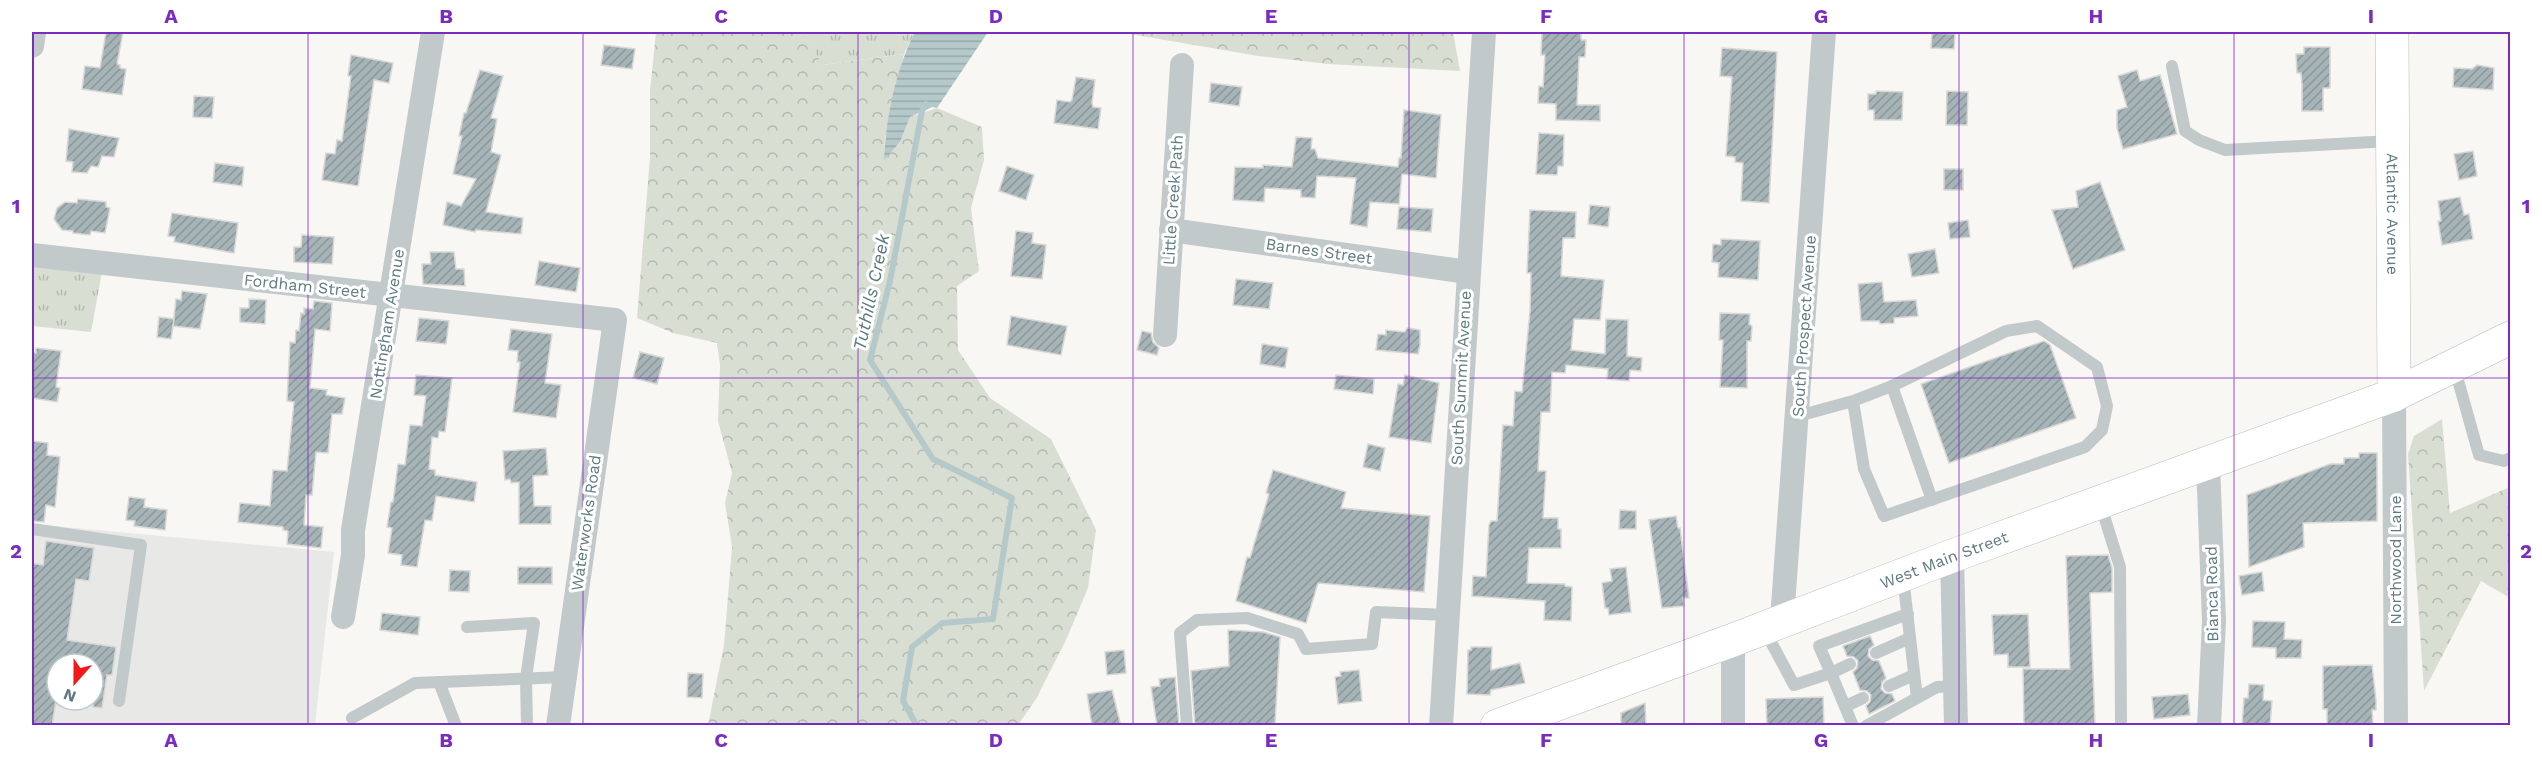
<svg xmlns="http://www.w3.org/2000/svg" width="2542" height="757" viewBox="0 0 2542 757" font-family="'Work Sans',sans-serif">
  <defs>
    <pattern id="grass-tufts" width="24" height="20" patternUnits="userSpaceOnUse" patternTransform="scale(1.5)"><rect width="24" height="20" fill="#d9ded3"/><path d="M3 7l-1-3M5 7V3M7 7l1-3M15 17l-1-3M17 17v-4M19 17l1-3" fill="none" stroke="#b3b9b1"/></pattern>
    <pattern id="forest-crowns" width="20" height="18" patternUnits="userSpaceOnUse" patternTransform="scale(1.5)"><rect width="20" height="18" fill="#d9ded3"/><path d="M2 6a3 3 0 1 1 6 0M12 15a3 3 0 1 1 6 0" fill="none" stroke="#b3b9b1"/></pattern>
    <pattern id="water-rules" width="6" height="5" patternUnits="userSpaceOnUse" patternTransform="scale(1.5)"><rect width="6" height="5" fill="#b6c9ca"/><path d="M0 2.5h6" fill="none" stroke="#97a8a9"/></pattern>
    <pattern id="building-hatch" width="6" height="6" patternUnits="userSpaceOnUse" patternTransform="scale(1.5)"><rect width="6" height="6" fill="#a6b4b7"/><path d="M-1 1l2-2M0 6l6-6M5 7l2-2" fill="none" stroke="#8a979a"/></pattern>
  </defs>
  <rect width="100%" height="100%" fill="#f8f7f4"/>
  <path fill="#e8e9e7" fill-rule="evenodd" d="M32,524l302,28 -19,173h-283zM57,664h36v36h-36z"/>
  <g fill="url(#grass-tufts)">
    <polygon points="801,32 915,32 904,54 822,65"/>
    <polygon points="32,264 102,272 91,332 32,326"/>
  </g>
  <g fill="url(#forest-crowns)">
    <polygon points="656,32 801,32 823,65 904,54 885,138 884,159 900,142 910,117 937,108 982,127 984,160 971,208 979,271 957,286 958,350 990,398 1051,439 1096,530 1088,588 1066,640 1036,699 1018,725 708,725 724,645 732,547 725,503 732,473 718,421 720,365 717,343 673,333 637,318 650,157 650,91"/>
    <polygon points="1119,32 1453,32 1460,71 1328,64 1258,56"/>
    <polygon points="2442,419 2450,513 2510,487 2510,598 2481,581 2424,691 2408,454 2414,436"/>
  </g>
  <path fill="url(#water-rules)" d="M915,32h73l-51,76 -5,-1 -22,10 -10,25 -16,18c2,-43 12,-91 31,-128z"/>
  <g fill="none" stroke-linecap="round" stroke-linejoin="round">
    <polyline stroke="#b6c9ca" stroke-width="6" points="917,726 903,701 912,647 942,623 993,619 1012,498 933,459 870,360 890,281 922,111 926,104"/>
  </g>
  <g fill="url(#building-hatch)" stroke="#d9d8d6" stroke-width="1.5">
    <polygon points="106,32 123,32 117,64 120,65 120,68 126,69 122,95 82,89 85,66 100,68"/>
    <polygon points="1542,32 1581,33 1581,40 1586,40 1585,57 1579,57 1577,105 1600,105 1600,121 1556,120 1556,104 1538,103 1539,86 1543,87 1545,55 1541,55"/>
    <polygon points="1932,33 1955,34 1954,49 1931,48"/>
    <polygon points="604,45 635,49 632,69 601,65"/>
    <polygon points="2304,47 2330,47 2330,88 2323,88 2323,111 2302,111 2302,85 2301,73 2297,73 2296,54 2304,54"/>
    <polygon points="1722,48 1777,52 1769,203 1741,201 1743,163 1735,162 1735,157 1726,156 1732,77 1720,76"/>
    <polygon points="351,55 393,63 389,83 374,80 358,186 322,180 326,153 335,154 337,140 342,141 351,76 348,76"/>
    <polygon points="2477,65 2494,68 2493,90 2453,87 2454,68 2472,69"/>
    <polygon points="480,70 503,76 491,118 497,119 491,152 501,155 486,212 523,218 521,234 476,230 475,232 443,225 447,202 461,206 476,179 453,174 462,136 459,136 464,113 466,113"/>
    <polygon points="2137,70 2140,81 2160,75 2177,134 2123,149 2117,128 2117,110 2127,107 2118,76"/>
    <polygon points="1076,77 1095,80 1092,103 1093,107 1101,108 1098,129 1054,123 1057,100 1070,102 1072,100"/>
    <polygon points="1211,83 1242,87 1239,106 1209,102"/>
    <polygon points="1876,91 1903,92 1902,120 1874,120 1874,110 1868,110 1868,94 1876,94"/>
    <polygon points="1947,91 1968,92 1967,125 1946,125"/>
    <polygon points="194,96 214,97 212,118 193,117"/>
    <polygon points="1404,110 1441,115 1436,178 1402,174 1399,204 1370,202 1367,227 1350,224 1356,178 1317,176 1315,198 1301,197 1301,190 1265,188 1264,202 1233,200 1235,167 1263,168 1263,165 1292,167 1296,137 1312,138 1311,149 1315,149 1318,158 1398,167 1399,158 1401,158"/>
    <polygon points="69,129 119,138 114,157 102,156 98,167 91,166 87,173 72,172 73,162 66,161"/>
    <polygon points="1539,133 1564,135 1563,166 1558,166 1557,175 1536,174"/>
    <polygon points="2473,151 2477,176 2459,180 2454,154"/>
    <polygon points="215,163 244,167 242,186 213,182"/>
    <polygon points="1007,166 1034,175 1026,200 999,191"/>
    <rect x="1944" y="169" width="19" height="21"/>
    <polygon points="2100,182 2125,250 2073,269 2052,210 2078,207 2076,191"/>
    <polygon points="2460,197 2464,215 2469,214 2473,239 2442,245 2438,221 2441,221 2438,201"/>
    <polygon points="78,199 106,202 106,207 110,208 105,233 91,231 90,235 73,233 73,231 62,230 54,219 57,208 65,202 77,203"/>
    <polygon points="1590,205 1610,207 1608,227 1588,224"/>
    <polygon points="1399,207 1433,209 1431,232 1397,229"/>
    <polygon points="1530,210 1576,212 1575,238 1563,238 1561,276 1604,280 1600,320 1574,319 1571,350 1605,354 1606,319 1628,320 1627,356 1642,358 1641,371 1630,370 1629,381 1607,379 1608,369 1566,365 1565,373 1552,372 1550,412 1541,412 1538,471 1546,471 1543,518 1558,518 1558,529 1561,529 1561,548 1529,548 1527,583 1565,584 1565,586 1572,587 1571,621 1544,620 1545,601 1472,596 1473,576 1486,577 1489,525 1491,521 1497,521 1503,425 1513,426 1515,391 1522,392 1530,311 1531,273 1527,273"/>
    <polygon points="172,213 238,223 234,253 174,242 175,237 168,236"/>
    <polygon points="1968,220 1970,237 1950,239 1948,223"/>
    <polygon points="1016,231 1033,233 1032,243 1046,245 1042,279 1011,276"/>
    <polygon points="302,235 334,237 332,264 294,262 294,247 301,247"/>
    <polygon points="1721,239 1760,241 1758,280 1718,277 1719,263 1712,262 1713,244 1721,245"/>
    <polygon points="1935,249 1939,273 1912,277 1908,254"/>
    <polygon points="430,252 454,252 456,269 464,269 465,286 423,284 422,264 431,264"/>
    <polygon points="539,261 580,268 576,292 535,285"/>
    <polygon points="1236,279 1273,283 1269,309 1233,305"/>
    <polygon points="1882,282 1884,302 1916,300 1918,316 1894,318 1894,323 1880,324 1879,321 1861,321 1858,284"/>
    <polygon points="182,291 207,294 200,329 173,326 176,299 181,300"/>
    <polygon points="249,299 266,300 265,324 240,322 240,308 249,308"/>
    <polygon points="314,301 332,303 330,331 315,329 310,388 327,390 326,395 345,398 342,414 332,414 328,453 316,452 312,495 306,495 304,525 323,527 321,548 287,544 288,531 283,530 283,527 238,522 240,503 270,506 273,470 287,471 294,402 287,401 290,342 295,343 296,330 299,331 301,313 304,314 304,308 313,309"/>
    <polygon points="1720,313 1750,314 1749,324 1752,326 1751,341 1747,341 1747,388 1720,387 1723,340 1719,340"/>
    <polygon points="1011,316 1067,326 1061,355 1007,345"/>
    <polygon points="159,317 174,319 171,339 157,337"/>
    <polygon points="419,318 449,321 446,344 416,341"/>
    <polygon points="1407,328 1420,330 1420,345 1418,354 1376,350 1378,334 1386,335 1386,330 1405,332"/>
    <polygon points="511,329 552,334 545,383 561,385 556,418 513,412 520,362 517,362 518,351 508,350"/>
    <polygon points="1142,331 1151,333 1153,342 1159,348 1157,355 1137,350"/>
    <polygon points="2044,341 2050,345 2076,418 1949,463 1921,384"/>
    <polygon points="1262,344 1288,348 1285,368 1260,364"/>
    <polygon points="36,348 61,351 56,387 60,388 57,402 32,398 32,352 36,353"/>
    <polygon points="640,352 664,358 657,384 633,378"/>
    <polygon points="416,375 452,378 445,432 439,431 438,438 432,437 429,469 435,470 435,475 477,482 474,502 436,496 432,521 425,520 417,567 401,565 402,555 388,553 392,528 387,527 391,502 393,502 398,464 405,465 410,425 422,426 426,396 414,395"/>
    <polygon points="1336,375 1374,379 1373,394 1334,389"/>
    <polygon points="1405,375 1439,383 1431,443 1389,437 1398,384 1403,385"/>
    <polygon points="32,441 48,443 47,455 60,457 55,507 46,505 44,522 32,521"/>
    <polygon points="1368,444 1385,448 1380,471 1363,467"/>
    <polygon points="546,448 548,475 533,476 534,506 551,506 551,524 519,524 519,482 511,483 510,479 505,480 503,451"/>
    <polygon points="2359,453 2377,453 2377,521 2303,523 2304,547 2249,567 2247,495 2330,464 2344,464 2344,458 2359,458"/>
    <polygon points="1273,470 1346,492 1341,508 1430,516 1424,592 1318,583 1306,623 1236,601 1247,557 1250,558 1269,494 1266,493"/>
    <polygon points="129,497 145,499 144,507 167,510 165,530 134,526 135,521 126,520"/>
    <polygon points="1620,510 1636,511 1636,529 1619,529"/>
    <polygon points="1676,516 1678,528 1680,528 1689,598 1683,598 1684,606 1662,608 1649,520"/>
    <polygon points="46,541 94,548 89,581 76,579 67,640 116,647 112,675 107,675 102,708 93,707 93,664 57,664 57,694 52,726 32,726 32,563 43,565"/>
    <polygon points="2108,555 2112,568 2112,592 2090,593 2095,726 2024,726 2023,669 2070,669 2066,556"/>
    <rect x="518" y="567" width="34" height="17"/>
    <polygon points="1626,567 1631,612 1609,615 1608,608 1605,608 1602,583 1612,581 1610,569"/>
    <polygon points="450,570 470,571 469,592 449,591"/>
    <polygon points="2262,572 2264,591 2242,595 2239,576"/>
    <polygon points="382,613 420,617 418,635 380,630"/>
    <polygon points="2028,614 2030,667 2008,667 2008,654 1994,655 1992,615"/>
    <polygon points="2253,621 2285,622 2284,639 2302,640 2301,658 2276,658 2276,648 2252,647"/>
    <polygon points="1228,630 1263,632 1280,637 1275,723 1254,726 1195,726 1191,671 1229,666"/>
    <polygon points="1870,636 1874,645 1869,649 1868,656 1872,660 1879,661 1886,678 1882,682 1881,689 1885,693 1892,694 1895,701 1869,714 1866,706 1870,702 1871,695 1867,691 1860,690 1853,672 1857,668 1858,661 1854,657 1847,656 1843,646"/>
    <polygon points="1471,647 1492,647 1491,670 1520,663 1525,683 1491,690 1490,695 1467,694 1468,650 1471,650"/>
    <polygon points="1124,650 1126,673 1107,675 1105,652"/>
    <polygon points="2372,665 2376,700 2376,710 2372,710 2373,724 2327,725 2327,709 2323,709 2323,666"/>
    <polygon points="1359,670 1362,701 1338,704 1335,677 1341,676 1340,672"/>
    <polygon points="688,673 703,674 702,698 687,697"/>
    <polygon points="1175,677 1179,726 1157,726 1151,687 1160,686 1159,679"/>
    <polygon points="2249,684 2264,685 2263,700 2272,701 2270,726 2242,726 2244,698 2248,698"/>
    <polygon points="1112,690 1121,726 1092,726 1087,694"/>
    <polygon points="2188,694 2190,715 2154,719 2152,697"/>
    <polygon points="1823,697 1824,726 1767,726 1766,699"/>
    <polygon points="1645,703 1646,726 1621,726 1621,713"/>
  </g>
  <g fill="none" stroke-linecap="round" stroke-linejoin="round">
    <defs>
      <g id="secondary">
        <path id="s1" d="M2392,32l2,363"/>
      </g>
      <g id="primary">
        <path id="s2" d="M1497,726l236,-86 219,-84 442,-161 116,-57"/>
      </g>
    </defs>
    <use href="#secondary" stroke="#b2bbbe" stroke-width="34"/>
    <use href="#primary" stroke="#b3bbbd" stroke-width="34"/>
    <g stroke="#c2c9cb" stroke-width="12">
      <polyline points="2172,66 2185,131 2199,140 2225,150 2391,141"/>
      <polyline points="2454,366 2479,455 2504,461 2510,458"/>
      <polyline points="1892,386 1932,500"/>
      <polyline points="1798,416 1853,401 1864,469 1884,516 2085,447 2102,430 2107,406 2097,367 2037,326 2006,331 1892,386 1853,401"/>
      <polyline points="2100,503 2120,567 2121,726"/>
      <polyline points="32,529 141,545 119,701"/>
      <polyline points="1903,577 1917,698"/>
      <polyline points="467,627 534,623 526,678 527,726"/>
      <polyline points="1764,629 1794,685 1831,673 1853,726"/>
      <polyline points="1876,653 1910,638"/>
      <polyline points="1850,664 1831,673 1819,646 1908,614"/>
      <polyline points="439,682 456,726"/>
      <polyline points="1889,686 1914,675"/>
      <polyline points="1846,706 1863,698"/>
      <polyline points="352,718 415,683 565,677"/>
      <polyline points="1187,726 1180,633 1197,620 1247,618 1298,634 1306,649 1372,644 1376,612 1447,615"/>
      <polyline points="1866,726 1937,687 1955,686"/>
    </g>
    <g stroke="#c2c9cb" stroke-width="24">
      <polyline points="32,46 34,32"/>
      <polyline points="1171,230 1468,272"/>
      <polyline points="32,255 615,320 558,726"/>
      <polyline points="1165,335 1182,65"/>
      <polyline points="2394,395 2396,726"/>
      <polyline points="2208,463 2214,621 2209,726"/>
      <polyline points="1952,556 1956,726"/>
      <polyline points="343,617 353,555 353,530 433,32"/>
      <polyline points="1782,620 1824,32"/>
      <polyline points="1733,640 1733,726"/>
      <polyline points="1441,726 1484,32"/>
    </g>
    <use href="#secondary" stroke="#fff" stroke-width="33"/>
    <use href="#primary" stroke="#fff" stroke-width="33"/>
  </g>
  <path fill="none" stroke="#7b2cbf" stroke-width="1.5" stroke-opacity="0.55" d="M308,32v694M583,32v694M858,32v694M1133,32v694M1409,32v694M1684,32v694M1959,32v694M2234,32v694M32,378h2478"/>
  <g text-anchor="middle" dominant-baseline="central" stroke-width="6" stroke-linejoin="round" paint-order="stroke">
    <g font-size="16" fill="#5f7a82" stroke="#fff">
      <text transform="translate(1173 200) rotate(-86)">Little Creek Path</text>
      <text stroke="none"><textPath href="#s1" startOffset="182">Atlantic Avenue</textPath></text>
      <text transform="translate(1319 251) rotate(8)">Barnes Street</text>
      <text transform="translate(305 286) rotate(6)">Fordham Street</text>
      <text transform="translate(387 324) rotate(-81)">Nottingham Avenue</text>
      <text transform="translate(1804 326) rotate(-86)">South Prospect Avenue</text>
      <text transform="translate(1461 378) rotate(-87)">South Summit Avenue</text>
      <text transform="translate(586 523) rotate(-82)">Waterworks Road</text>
      <text stroke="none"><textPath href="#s2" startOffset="477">West Main Street</textPath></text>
      <text transform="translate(2395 560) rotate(-90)">Northwood Lane</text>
      <text transform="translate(2212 594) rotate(-91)">Bianca Road</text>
    </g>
    <g font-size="18" font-style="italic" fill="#5a7c7d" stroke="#fff">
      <text transform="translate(871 292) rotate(-78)">Tuthills Creek</text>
    </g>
  </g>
  <rect width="2542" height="757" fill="none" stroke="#ffffff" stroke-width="66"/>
  <g transform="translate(75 682) rotate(201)"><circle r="28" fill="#ffffff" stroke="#bfcacd" stroke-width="1.5"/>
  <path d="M0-4.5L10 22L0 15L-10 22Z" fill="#f41918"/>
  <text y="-9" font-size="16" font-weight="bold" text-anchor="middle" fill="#5f7a82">N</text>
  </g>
  <rect x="33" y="33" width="2476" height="691" fill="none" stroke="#7b2cbf" stroke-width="2"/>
  <g font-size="20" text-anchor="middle" font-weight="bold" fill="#7b2cbf">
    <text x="171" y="23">A</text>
    <text x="446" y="23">B</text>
    <text x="721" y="23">C</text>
    <text x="996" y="23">D</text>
    <text x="1271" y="23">E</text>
    <text x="1546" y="23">F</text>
    <text x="1821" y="23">G</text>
    <text x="2096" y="23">H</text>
    <text x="2371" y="23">I</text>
    <text x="16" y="213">1</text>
    <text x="2526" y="213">1</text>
    <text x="16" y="558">2</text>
    <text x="2526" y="558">2</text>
    <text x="171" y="747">A</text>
    <text x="446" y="747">B</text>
    <text x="721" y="747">C</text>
    <text x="996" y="747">D</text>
    <text x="1271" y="747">E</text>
    <text x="1546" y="747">F</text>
    <text x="1821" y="747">G</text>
    <text x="2096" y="747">H</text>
    <text x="2371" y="747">I</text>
  </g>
</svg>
